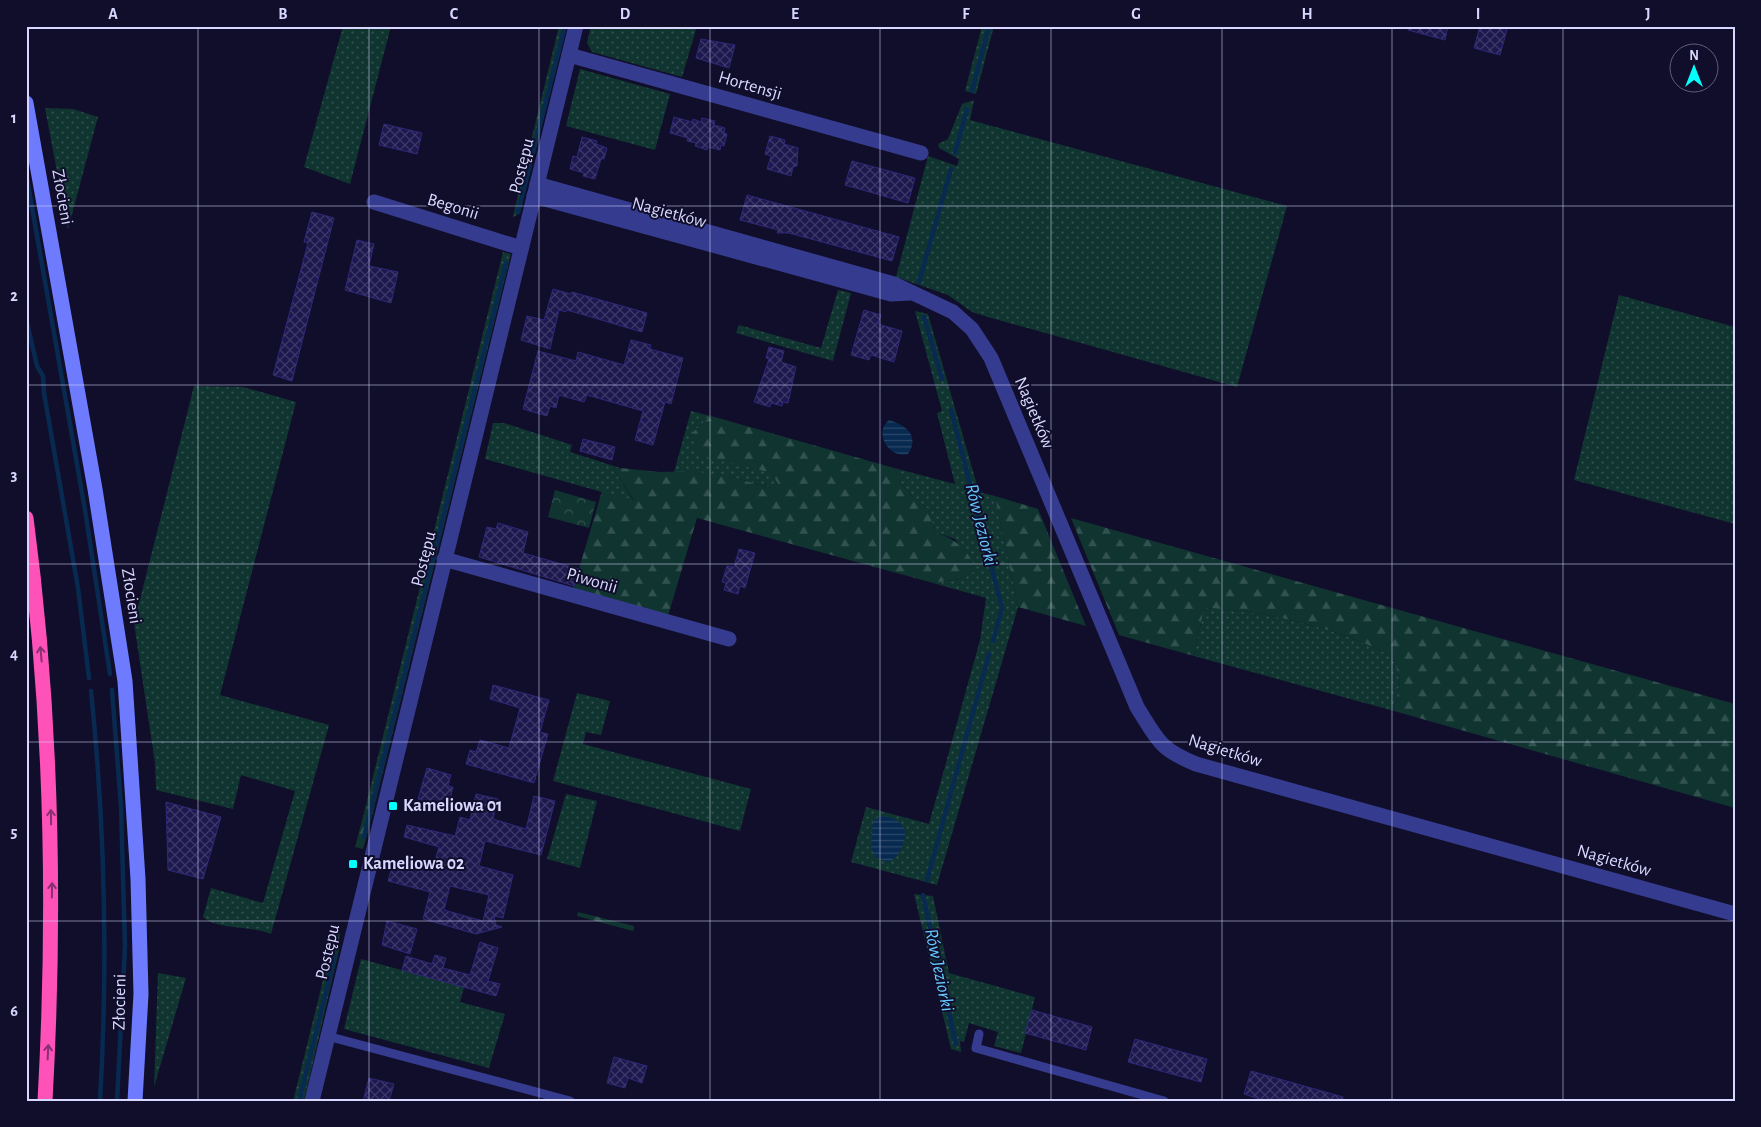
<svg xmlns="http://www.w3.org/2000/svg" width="1761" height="1127" viewBox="0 0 1761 1127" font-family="'Alegreya Sans',sans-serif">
  <defs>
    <pattern id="grass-dots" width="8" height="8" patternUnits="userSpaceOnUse" patternTransform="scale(1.25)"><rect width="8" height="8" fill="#103530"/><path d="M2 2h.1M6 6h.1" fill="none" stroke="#32524f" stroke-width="1.8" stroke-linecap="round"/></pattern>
    <pattern id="forest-firs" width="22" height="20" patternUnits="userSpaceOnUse" patternTransform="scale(1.25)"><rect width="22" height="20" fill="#103530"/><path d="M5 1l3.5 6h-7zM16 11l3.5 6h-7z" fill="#32524f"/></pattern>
    <pattern id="park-crowns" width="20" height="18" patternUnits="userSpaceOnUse" patternTransform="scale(1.25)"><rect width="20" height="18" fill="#103530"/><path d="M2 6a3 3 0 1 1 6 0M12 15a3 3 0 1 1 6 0" fill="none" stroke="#32524f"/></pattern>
    <pattern id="water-rules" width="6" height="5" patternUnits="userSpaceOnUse" patternTransform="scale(1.25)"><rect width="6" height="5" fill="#082a50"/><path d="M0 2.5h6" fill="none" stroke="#2b486a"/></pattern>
    <pattern id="building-cross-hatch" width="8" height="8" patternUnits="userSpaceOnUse" patternTransform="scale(1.25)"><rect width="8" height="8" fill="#1d184d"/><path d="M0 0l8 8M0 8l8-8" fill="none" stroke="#3d3968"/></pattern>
  </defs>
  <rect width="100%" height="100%" fill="#100e2a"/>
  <g fill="url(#grass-dots)">
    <polygon points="343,26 391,26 350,184 304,167"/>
    <polygon points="559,26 566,26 528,179 522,178"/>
    <polygon points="591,26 697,26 682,77 592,52 587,43"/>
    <polygon points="982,26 994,26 976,94 965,91"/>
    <polygon points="580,69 670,94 655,150 566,126"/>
    <polygon points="974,100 970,120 1287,206 1237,387 988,317 972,312 948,295 896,277 928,156 957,166 959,159 939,148 938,144 948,139 962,104"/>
    <polygon points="45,108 73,109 98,117 68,229"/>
    <polygon points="503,252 511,254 372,816 364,813"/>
    <polygon points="838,290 851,293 833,361 736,333 739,325 821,348"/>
    <polygon points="1619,295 1735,327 1735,524 1574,480"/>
    <polygon points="915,311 928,314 979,492 995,496 1018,607 937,885 851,862 866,807 929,824 980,640 986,598 933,583 960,579 976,570 955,539 935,532 928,509 912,496 901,483 894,468 955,484 937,413 942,411"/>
    <path d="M194,386l49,1 53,15 -76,293 109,30 -58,209c-21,-9 -55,-4 -68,-17l8,-29 52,15 32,-112 -54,-16 -8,34 -77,-19 -1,-27 -21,-140z"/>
    <polygon points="691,411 711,416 693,432 757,469 772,473 778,484 771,488 732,477 674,472"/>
    <polygon points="493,423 504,423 572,445 570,452 620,468 613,469 634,501 485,459"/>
    <path d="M1204,608c58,2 140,21 190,50l6,24 -6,29 -200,-55z"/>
    <polygon points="577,693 610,701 601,735 586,732 583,744 751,789 740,831 553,781"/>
    <polygon points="566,794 597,801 580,868 547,859"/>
    <polygon points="914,894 933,896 949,973 1035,997 1021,1053 994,1046 998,1032 969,1023 964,1042 960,1041 961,1052 951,1049"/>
    <polygon points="336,928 340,928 339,950 304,1101 293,1101"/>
    <polygon points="361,959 464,987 460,1002 505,1014 489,1068 344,1029"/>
    <polygon points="158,973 186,978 154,1087"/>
  </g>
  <g fill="url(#forest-firs)">
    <polygon points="522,178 528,179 520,213 513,217"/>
    <path d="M711,416l183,52 7,15 11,13 16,13 7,23c24,9 30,15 42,38l-17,9 -27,4 -236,-65 -29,98 -95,-27 29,-98 32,9 -21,-31 7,-1 40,4 33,-1 39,6 38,11 8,-4 -6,-11 -66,-16 -10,-7 -3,-18z"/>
    <polygon points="995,496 1038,509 1086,626 1018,607"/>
    <path d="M1071,518l664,186v104l-341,-97 6,-29 -6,-24c-49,-29 -132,-48 -190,-50l-10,48 -75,-21z"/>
    <polygon points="364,813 372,816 363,849 355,847"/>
    <polygon points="578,912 634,926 634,929 633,931 577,916"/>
  </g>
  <polygon fill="url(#park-crowns)" points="555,490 596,502 589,528 548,517"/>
  <g fill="url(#water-rules)">
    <path d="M889,420c17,5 31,16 19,34 -19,5 -35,-21 -19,-34z"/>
    <path d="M880,816c11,0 20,4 25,14 0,14 -4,25 -16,32l-13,-4 -5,-10 2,-26z"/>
  </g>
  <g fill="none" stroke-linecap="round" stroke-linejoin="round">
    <g stroke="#082a50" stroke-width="4.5">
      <polyline points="972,91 989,26"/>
      <polyline points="955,153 967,109"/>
      <polyline points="26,173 85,510 110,674"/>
      <polyline points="518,212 565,26"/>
      <polyline points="919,282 951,169"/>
      <polyline points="924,317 942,379"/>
      <polyline points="26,318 37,366 43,376 44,393 78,588 89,678"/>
      <polyline points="951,410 1002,608 993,641"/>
      <polyline points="112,690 121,807 125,946 117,1101"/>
      <path d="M91,691c14,136 17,273 9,410"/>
      <polyline points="364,837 506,263"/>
      <polyline points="927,880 989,654"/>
      <polyline points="923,895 956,1044"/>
      <polyline points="299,1101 335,956"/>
    </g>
  </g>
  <g fill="url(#building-cross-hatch)" stroke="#2f287b" fill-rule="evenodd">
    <polygon points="1409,26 1448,26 1445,40 1408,30"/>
    <polygon points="1480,26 1508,26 1500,55 1474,48"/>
    <polygon points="701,39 735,45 729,68 696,58"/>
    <polygon points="674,117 692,122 693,119 701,122 702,118 715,121 714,125 725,128 724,133 727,134 724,146 721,145 720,150 708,147 707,150 695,146 696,143 687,141 688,138 670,133"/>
    <polygon points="384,124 422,133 417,154 379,145"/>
    <polygon points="770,136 785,140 784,144 798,148 797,166 793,167 791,176 767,169 771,156 765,154"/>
    <polygon points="582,137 597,141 596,144 607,148 604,159 601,159 595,179 583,176 584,173 570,169 573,156 577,157"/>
    <polygon points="852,161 915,178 908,203 845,185"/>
    <polygon points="747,195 899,237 892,261 789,233 777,233 778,230 740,220"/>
    <polygon points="312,212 334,218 292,381 273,375 308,243 304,242"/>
    <polygon points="357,240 374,244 369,266 398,272 391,303 345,290"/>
    <polygon points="553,289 571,294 572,292 647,313 642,332 567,310 566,312 559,310 550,349 521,340 527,316 544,320"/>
    <polygon points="864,310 881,315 878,324 902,331 894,362 871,355 869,360 851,355"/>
    <polygon points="631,340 651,345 650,349 683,358 671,404 665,402 653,445 635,440 643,411 587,395 584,402 559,395 556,408 550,406 547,416 523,409 538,351 576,361 578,352 624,365"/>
    <polygon points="769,347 784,351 781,362 796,367 788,403 783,402 782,406 771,403 770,407 754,402 769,359 766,358"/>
    <polygon points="583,439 615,447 612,460 580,451"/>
    <polygon points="498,523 528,532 523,553 579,569 574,586 479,557 487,527 496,529"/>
    <polygon points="739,549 755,553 745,588 740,586 738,594 724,590 726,583 722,582 727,566 734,567"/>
    <polygon points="493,685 549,700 540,732 548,734 534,783 466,764 470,750 476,752 480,740 509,748 520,708 490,699"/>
    <polygon points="427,768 451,775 448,786 453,787 448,808 418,799"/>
    <path d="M476,794l22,5 -5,20 33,10 8,-33 21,5 -14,54 -56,-14 -6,25 34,9 -10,43 -9,-2 2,9 6,2 -26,7 -53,-15 7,-27 -42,-11 6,-21 38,11 7,-24 -35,-10 3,-12 48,11 5,-19 10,3zM450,886l39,9 -6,26 -39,-11z"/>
    <polygon points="166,802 221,817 203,879 168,870"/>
    <polygon points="387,921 417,929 410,954 382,945"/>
    <polygon points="480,942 498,948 488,981 500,984 496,996 402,970 406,956 432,964 435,955 446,958 443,968 470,975"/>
    <polygon points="1032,1010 1092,1027 1086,1050 1025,1033"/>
    <polygon points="1135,1039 1207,1059 1201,1082 1128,1062"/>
    <polygon points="614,1057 647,1066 642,1083 628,1078 625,1088 607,1083"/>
    <polygon points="1251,1071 1343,1097 1343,1101 1266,1101 1244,1094"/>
    <polygon points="369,1078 394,1084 389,1101 363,1101"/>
  </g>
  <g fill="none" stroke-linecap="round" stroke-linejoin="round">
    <g stroke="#353b8e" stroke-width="9">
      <polyline points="979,1034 976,1048 1164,1101"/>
      <polyline points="327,1036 570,1101"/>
    </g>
    <g stroke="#353b8e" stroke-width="15">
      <polyline points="569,55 921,153"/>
      <path d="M537,184l357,100 59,28 19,17 19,29 146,349c20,32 22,42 59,57l539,150"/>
      <polyline points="534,196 891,294 910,293"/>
      <polyline points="374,202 521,248"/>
      <polyline points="444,559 729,639"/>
      <polyline points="312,1101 576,26"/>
    </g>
    <polyline stroke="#6e7bff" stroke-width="15" points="26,103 95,489 125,681 138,879 141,994 135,1101"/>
    <path stroke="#ff52b8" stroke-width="15" d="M26,518c26,195 30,387 19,583"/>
  </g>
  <defs><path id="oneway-shaft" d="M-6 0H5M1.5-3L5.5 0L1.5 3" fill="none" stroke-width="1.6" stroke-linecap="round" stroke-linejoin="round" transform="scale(1.25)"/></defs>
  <g stroke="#883071">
    <use href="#oneway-shaft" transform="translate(41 654) rotate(-95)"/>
    <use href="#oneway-shaft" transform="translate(51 817) rotate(-91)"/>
    <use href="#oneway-shaft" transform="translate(52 890) rotate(-89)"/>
    <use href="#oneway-shaft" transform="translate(48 1052) rotate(-87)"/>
  </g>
  <path fill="none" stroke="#d8d7ff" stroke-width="1" stroke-opacity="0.55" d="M198,26v1075M369,26v1075M539,26v1075M710,26v1075M880,26v1075M1051,26v1075M1222,26v1075M1392,26v1075M1563,26v1075M26,206h1709M26,385h1709M26,564h1709M26,742h1709M26,921h1709"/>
  <g fill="#03fffc" stroke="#100e2a" stroke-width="2">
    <rect x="388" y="801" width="10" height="10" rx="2.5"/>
    <rect x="348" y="859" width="10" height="10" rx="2.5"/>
  </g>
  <g text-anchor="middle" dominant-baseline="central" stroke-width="4" stroke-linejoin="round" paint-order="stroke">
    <g font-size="18" fill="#d8d7ff" stroke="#100e2a">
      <text transform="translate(750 86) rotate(16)">Hortensji</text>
      <text transform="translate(522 166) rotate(-76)">Postępu</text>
      <text transform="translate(62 197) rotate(80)">Złocieni</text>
      <text transform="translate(453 207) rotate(17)">Begonii</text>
      <text transform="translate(669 213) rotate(15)">Nagietków</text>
      <text transform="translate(1034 413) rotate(67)">Nagietków</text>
      <text transform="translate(424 559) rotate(-76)">Postępu</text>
      <text transform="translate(592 581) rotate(16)">Piwonii</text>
      <text transform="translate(131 596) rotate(81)">Złocieni</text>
      <text transform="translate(1225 751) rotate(17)">Nagietków</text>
      <text transform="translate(1614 861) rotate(16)">Nagietków</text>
      <text transform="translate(328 952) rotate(-77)">Postępu</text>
      <text transform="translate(120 1002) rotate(-89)">Złocieni</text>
    </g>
    <g font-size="18" font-weight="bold" fill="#d8d7ff" stroke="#100e2a" text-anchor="start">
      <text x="403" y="806">Kameliowa 01</text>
      <text x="363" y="864">Kameliowa 02</text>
    </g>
    <g font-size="19" font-style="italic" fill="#65c9ff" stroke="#100e2a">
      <text transform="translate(981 525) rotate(76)">Rów Jeziorki</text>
      <text transform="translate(939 970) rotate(78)">Rów Jeziorki</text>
    </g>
  </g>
  <rect width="1761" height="1127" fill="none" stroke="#100e2a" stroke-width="55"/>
  <g transform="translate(1694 68)"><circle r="24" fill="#100e2a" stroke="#605e7f"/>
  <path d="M0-4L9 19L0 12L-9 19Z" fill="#03fffc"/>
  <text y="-8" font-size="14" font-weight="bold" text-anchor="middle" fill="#d8d7ff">N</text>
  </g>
  <rect x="28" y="28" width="1706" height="1072" fill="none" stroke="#d8d7ff" stroke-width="2"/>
  <g font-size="16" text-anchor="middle" font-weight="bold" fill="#d8d7ff">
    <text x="113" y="19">A</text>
    <text x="283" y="19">B</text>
    <text x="454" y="19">C</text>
    <text x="625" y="19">D</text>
    <text x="795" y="19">E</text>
    <text x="966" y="19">F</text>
    <text x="1136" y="19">G</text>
    <text x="1307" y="19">H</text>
    <text x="1478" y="19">I</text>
    <text x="1648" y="19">J</text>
    <text x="14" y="123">1</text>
    <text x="14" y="301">2</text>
    <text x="14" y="480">3</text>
    <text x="14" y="659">4</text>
    <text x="14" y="837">5</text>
    <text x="14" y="1016">6</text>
  </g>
</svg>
